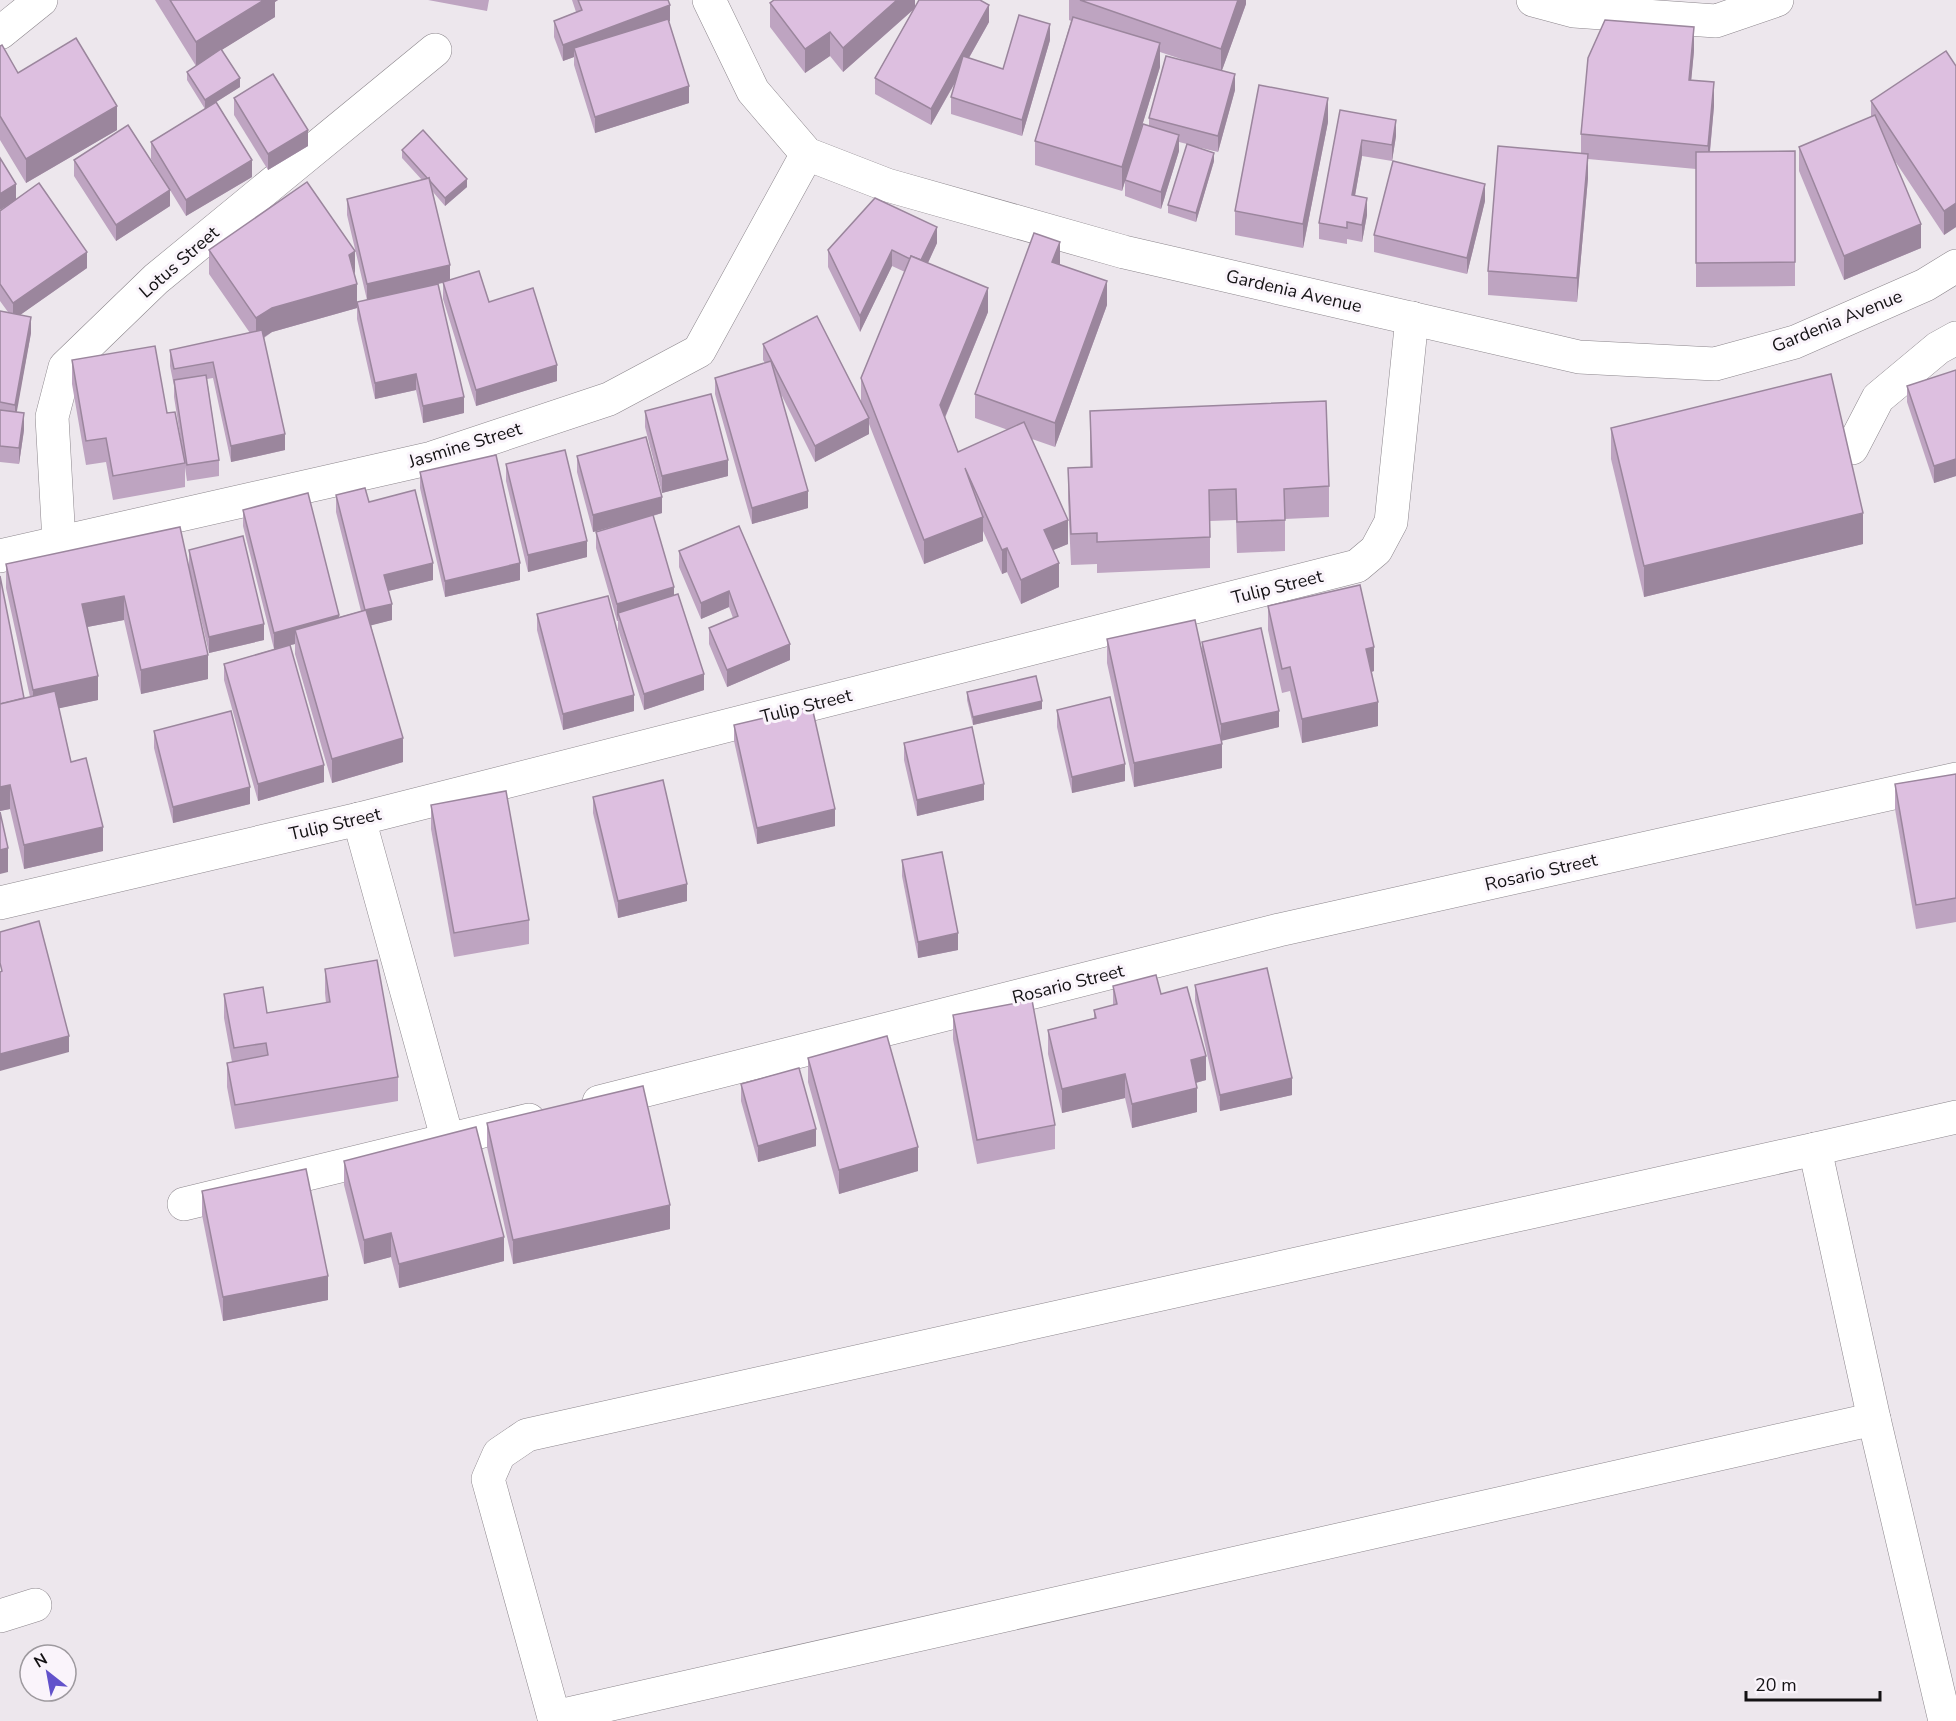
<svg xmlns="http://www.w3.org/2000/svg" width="1956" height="1721" viewBox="0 0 1956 1721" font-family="'Nunito Sans',sans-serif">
  <rect width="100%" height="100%" fill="#ede7ed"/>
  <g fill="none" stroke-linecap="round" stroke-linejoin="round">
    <defs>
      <g id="minor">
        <polyline points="709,0 753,91 807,154 887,185 1124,252 1579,357 1715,364 1795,342 1925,285 1956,266"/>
        <polyline points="1533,0 1574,11 1716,21 1777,0"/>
        <polyline points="0,33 41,0"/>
        <polyline points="1852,448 1878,398 1938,348 1956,338"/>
        <polyline points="59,542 52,417 65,367 156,279 435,50"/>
        <polyline points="0,556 432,458 609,399 699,351 807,154"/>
        <polyline points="359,819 448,1141"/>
        <polyline points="0,903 359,819 1357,566 1376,550 1391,522 1412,318"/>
        <polyline points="599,1102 1279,930 1956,779"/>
        <polyline points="184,1204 529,1120"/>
        <polyline points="0,1616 35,1605"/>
        <polyline points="554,1717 1874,1419"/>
        <polyline points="555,1721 488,1479 499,1454 527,1435 1815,1149"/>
        <polyline points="1945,1721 1874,1419 1815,1149 1956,1117"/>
      </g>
    </defs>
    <use href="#minor" stroke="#8c868c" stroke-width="34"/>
    <use href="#minor" stroke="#fff" stroke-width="33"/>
  </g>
  <g fill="#bea4c1">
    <polygon points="155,0 278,0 275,2 275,17 221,50 240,87 205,109 187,80 187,72 196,66"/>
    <polygon points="428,0 489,0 487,11"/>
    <polygon points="572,0 668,0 670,21 668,22 689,103 595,133 574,65 574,57 563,61 554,37 554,21 576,12"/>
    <polygon points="915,0 915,7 989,22 969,58 1003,69 1050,40 1022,136 951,114 951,97 955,83 931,125 875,94 875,78 913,10 843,72 830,56 805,73 770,27 770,3"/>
    <polygon points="1069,0 1246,0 1246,4 1222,70 1235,90 1218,152 1189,145 1214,161 1196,222 1168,213 1168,205 1187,144 1179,142 1179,151 1161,209 1125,196 1125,180 1149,126 1149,118 1187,61 1160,52 1160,67 1122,191 1035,165 1035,141 1071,21 1069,20"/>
    <polygon points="0,46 18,73 117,130 26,183 0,140"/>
    <polygon points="1694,51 1691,80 1714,106 1710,152 1795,151 1795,286 1696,287 1696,169 1588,159 1588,178 1577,302 1488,295 1488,271 1581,154 1581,134"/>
    <polygon points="1956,66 1956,227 1944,235 1895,161 1921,248 1844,280 1799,171 1799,147 1871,117 1871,101"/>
    <polygon points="234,98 308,146 268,170 234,115"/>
    <polygon points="1340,110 1396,136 1392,161 1362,156 1355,196 1367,215 1362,242 1347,239 1347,244 1319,239 1319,223"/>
    <polygon points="1328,122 1303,248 1235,235 1235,211"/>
    <polygon points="151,142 252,177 186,216 170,190 170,206 116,241 74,176 74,160 165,182 151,159"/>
    <polygon points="402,150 467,187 445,206 433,192 450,280 489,302 557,381 476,406 443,299 443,283 438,284 464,413 423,423 416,390 375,399 357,319 357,308 272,332 264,338 285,450 231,462 213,378 207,379 219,460 219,476 187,481 185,467 185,487 113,500 106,462 86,465 72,384 72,360 182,447 174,397 174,386 170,366 170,350 250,333 209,274 209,250 355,275 357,302 367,300 347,215 347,199 422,180 402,158"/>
    <polygon points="16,199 87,268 20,315 31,333 16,412 24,430 19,464 0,462 0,311 8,312 0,301 0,211"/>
    <polygon points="1485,201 1467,274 1374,252 1374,235"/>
    <polygon points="937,243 928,263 988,312 945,418 958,452 1008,430 975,418 975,394 1060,264 1107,305 1055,447 1032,439 1068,544 1053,550 1059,587 1021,604 1007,572 1002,574 983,531 983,541 924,564 869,424 869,434 815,462 781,394 808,508 752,524 715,394 715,378 765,363 763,360 763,344 861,402 861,378 905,272 892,266 860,332 828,267 828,250"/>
    <polygon points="1956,370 1956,476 1934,483 1907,402 1907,386"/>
    <polygon points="645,411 728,476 662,493 645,427"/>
    <polygon points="1090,411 1329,486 1329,517 1285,519 1285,551 1237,553 1236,520 1210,521 1210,568 1097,573 1097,564 1071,565 1068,499 1068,468 1090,467"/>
    <polygon points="1611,428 1863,544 1644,597 1611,459"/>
    <polygon points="577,456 662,513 653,516 674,595 704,690 644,710 618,629 618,621 617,621 596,548 596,532 624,523 593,532 577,472"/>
    <polygon points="506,464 587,557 528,572 506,481"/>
    <polygon points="420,472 520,580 445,597 420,488"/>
    <polygon points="336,495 369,502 433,580 388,591 392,620 371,625 403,762 332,783 295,654 295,644 290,645 324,782 258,801 224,680 224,664 274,649 243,526 243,510 339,617 361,611 336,512"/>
    <polygon points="739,526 790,660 727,687 709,644 709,628 733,618 729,607 701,619 679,567 679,551"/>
    <polygon points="189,550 264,640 209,653 190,573 208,679 141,694 124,620 87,627 98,700 59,708 71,762 103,851 24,869 10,809 0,811 24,698 30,697 6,588 6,564 189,566"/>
    <polygon points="1268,606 1374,671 1372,672 1378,726 1302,743 1290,691 1282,693 1268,630"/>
    <polygon points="537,614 634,711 563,730 537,630"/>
    <polygon points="1107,639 1202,649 1202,642 1279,727 1222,740 1222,768 1134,787 1107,663"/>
    <polygon points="967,692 1042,709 973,725 967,700"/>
    <polygon points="1057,710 1125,781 1072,793 1057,727"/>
    <polygon points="734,725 835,826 757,844 734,741"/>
    <polygon points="154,731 250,804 173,823 154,748"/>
    <polygon points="904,743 984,800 917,816 904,760"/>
    <polygon points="1956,774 1956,922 1916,929 1895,809 1895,784"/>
    <polygon points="593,797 687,901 618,918 593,813"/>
    <polygon points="431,805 529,920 529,944 454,957 431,829"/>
    <polygon points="902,860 958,950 918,958 902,876"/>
    <polygon points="325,969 398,1077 398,1101 235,1129 227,1087 227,1063 232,1062 224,1018 224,994 267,1013 326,1003 325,993"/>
    <polygon points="1195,985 1292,1095 1220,1111 1195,1001"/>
    <polygon points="1113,986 1161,994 1206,1080 1196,1083 1197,1112 1132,1128 1125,1098 1062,1113 1048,1054 1048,1030 1094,1018 1094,1010 1113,1006"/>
    <polygon points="953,1015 1055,1125 1055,1149 977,1164 953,1039"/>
    <polygon points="808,1058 918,1171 839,1194 808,1082"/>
    <polygon points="741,1084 816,1146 758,1162 741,1101"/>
    <polygon points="487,1123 670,1229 513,1264 487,1147"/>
    <polygon points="344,1161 504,1261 399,1288 391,1257 364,1264 344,1185"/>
    <polygon points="202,1191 328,1300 223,1321 202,1215"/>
  </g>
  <g fill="#9b869d">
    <polygon points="264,0 278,0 275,2 275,17 196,66 196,42"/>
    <polygon points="897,0 915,0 915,8 843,72 843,48"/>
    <polygon points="1238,0 1246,0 1246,4 1221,73 1221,49"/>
    <polygon points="670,5 670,21 576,56 574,48 574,57 563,61 563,45"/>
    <polygon points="989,5 989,22 931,125 931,109"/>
    <polygon points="1050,24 1050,40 1022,136 1022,120"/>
    <polygon points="1694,27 1694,51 1689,104 1689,80"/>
    <polygon points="830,32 830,56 805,73 805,49"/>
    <polygon points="1160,43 1160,67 1122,191 1122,167"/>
    <polygon points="1235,74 1235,90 1218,152 1218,136"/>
    <polygon points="240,78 240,87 205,109 205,100"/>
    <polygon points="1714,82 1714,106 1708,170 1708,146"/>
    <polygon points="689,86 689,103 595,133 595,117"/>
    <polygon points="1328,98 1328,122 1303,248 1303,224"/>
    <polygon points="117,106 117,130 26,183 26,159"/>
    <polygon points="1396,120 1396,136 1392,161 1392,145"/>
    <polygon points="308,130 308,146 268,170 268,154"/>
    <polygon points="1179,135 1179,151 1161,209 1161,192"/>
    <polygon points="1362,140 1362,156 1352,212 1352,195"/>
    <polygon points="1214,153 1214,161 1196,222 1196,213"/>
    <polygon points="1588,154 1588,178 1577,302 1577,278"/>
    <polygon points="252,160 252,177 186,216 186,200"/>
    <polygon points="467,179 467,187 445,206 445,198"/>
    <polygon points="16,184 16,200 0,210 0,194"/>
    <polygon points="1485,184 1485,201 1467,274 1467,258"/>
    <polygon points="170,190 170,206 116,241 116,225"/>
    <polygon points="1367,198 1367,215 1362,242 1362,225"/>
    <polygon points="1956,203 1956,227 1944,235 1944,211"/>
    <polygon points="1921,224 1921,248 1844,280 1844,256"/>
    <polygon points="937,227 937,243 920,280 920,263"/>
    <polygon points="1060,242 1060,266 1052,262"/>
    <polygon points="892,250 892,266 860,332 860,316"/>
    <polygon points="355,251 355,275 349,255"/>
    <polygon points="87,252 87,268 13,320 13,303"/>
    <polygon points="450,265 450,281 367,300 367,284"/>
    <polygon points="1107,281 1107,305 1055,447 1055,423"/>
    <polygon points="357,284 357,308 272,332 256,342 256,318 272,308"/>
    <polygon points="988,288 988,312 940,429 940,405"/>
    <polygon points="31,317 31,333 15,422 15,405"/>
    <polygon points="557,365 557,381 476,406 476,390"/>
    <polygon points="416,374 416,390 375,399 375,383"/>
    <polygon points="464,397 464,413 423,423 423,406"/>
    <polygon points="24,413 24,430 19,464 19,448"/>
    <polygon points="869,418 869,434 815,462 815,446"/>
    <polygon points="285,434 285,450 231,462 231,446"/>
    <polygon points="1956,459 1956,476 1934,483 1934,466"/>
    <polygon points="728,460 728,476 662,493 662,476"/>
    <polygon points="808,491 808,508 752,524 752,508"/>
    <polygon points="662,497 662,513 593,532 593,515"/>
    <polygon points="1863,513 1863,544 1644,597 1644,566"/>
    <polygon points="983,517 983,541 924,564 924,540"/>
    <polygon points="1068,520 1068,544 1044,554 1044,530"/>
    <polygon points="587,541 587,557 528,572 528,555"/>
    <polygon points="1007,548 1007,572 1002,574 1002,550"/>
    <polygon points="433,563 433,580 384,592 384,575"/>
    <polygon points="520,563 520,580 445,597 445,581"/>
    <polygon points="1059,563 1059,587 1021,604 1021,580"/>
    <polygon points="674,587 674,604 618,613 617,621 617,604"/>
    <polygon points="729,591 729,607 701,619 701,603"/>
    <polygon points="124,596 124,620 82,628 82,604"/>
    <polygon points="392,604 392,620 365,627 365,610"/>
    <polygon points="339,615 339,632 295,630 295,644 274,649 274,633"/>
    <polygon points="264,624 264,640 209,653 209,637"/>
    <polygon points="790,644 790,660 727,687 727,670"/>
    <polygon points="1374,647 1374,671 1366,673 1366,649"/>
    <polygon points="208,655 208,679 141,694 141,670"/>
    <polygon points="704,674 704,690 644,710 644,694"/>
    <polygon points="98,676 98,700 33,714 33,690"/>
    <polygon points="634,695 634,711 563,730 563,714"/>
    <polygon points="1042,701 1042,709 973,725 973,717"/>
    <polygon points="1378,702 1378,726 1302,743 1302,719"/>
    <polygon points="1279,711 1279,727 1221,741 1221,724"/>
    <polygon points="403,738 403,762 332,783 332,759"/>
    <polygon points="1222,744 1222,768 1134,787 1134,763"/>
    <polygon points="1125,764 1125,781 1072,793 1072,777"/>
    <polygon points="324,765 324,782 258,801 258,784"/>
    <polygon points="984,784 984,800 917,816 917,800"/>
    <polygon points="10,785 10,809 0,811 0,787"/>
    <polygon points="250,787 250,804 173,823 173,807"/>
    <polygon points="835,809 835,826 757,844 757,828"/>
    <polygon points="103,827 103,851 24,869 24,845"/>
    <polygon points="8,848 8,872 0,874 0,850"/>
    <polygon points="687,884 687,901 618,918 618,901"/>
    <polygon points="958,933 958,950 918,958 918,942"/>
    <polygon points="69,1036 69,1052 0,1071 0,1054"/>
    <polygon points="1206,1056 1206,1080 1191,1084 1191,1060"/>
    <polygon points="1125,1074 1125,1098 1062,1113 1062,1089"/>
    <polygon points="1292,1078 1292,1095 1220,1111 1220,1095"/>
    <polygon points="1197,1088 1197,1112 1132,1128 1132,1104"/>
    <polygon points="816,1129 816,1146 758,1162 758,1146"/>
    <polygon points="918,1147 918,1171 839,1194 839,1170"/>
    <polygon points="670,1205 670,1229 513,1264 513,1240"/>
    <polygon points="391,1233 391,1257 364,1264 364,1240"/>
    <polygon points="504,1237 504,1261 399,1288 399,1264"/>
    <polygon points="328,1276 328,1300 223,1321 223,1297"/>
  </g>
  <g fill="#ddbfe0" stroke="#9b869d" stroke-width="1.5">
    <polygon points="170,0 264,0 196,42"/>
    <polygon points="578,0 668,0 670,5 563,45 554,21 582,10"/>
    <polygon points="774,0 897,0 843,48 830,32 805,49 770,3"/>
    <polygon points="919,0 980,0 989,5 931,109 875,78"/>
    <polygon points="1080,0 1238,0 1221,49"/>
    <polygon points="1019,15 1050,24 1022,120 951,97 963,56 1003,69"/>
    <polygon points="1073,17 1160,43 1122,167 1035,141"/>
    <polygon points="668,19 689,86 595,117 574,48"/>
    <polygon points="1605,20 1694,27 1689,80 1714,82 1708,146 1581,134 1588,58"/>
    <polygon points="76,38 117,106 26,159 0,116 0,46 2,45 18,73"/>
    <polygon points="221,49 240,78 205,100 187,72"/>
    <polygon points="1946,51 1956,66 1956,203 1944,211 1871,101"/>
    <polygon points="1166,56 1235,74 1218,136 1149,118"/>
    <polygon points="273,74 308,130 268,154 234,98"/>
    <polygon points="1259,85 1328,98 1303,224 1235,211"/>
    <polygon points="216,102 252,160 186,200 151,142"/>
    <polygon points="1340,110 1396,120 1392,145 1362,140 1352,195 1367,198 1362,225 1347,222 1347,228 1319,223"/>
    <polygon points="1875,115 1921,224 1844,256 1799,147"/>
    <polygon points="1143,124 1179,135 1161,192 1125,180"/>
    <polygon points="128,125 170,190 116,225 74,160"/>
    <polygon points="423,130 467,179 445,198 430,181 429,178 428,179 402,150"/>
    <polygon points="1187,144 1214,153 1196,213 1168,205"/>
    <polygon points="1498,146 1588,154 1577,278 1488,271"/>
    <polygon points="1795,151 1795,262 1696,263 1696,152"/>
    <polygon points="0,158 16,184 0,194"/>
    <polygon points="1393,161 1485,184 1467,258 1374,235"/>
    <polygon points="429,178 450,265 367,284 347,199"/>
    <polygon points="307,182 355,251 349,255 357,284 272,308 256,318 209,250"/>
    <polygon points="39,183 87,252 13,303 0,284 0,211"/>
    <polygon points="875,198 937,227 921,260 911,256 910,259 892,250 860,316 828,250"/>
    <polygon points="1034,233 1060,242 1052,262 1107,281 1055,423 975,394"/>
    <polygon points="911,256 988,288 940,405 958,452 1024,422 1068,520 1044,530 1059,563 1021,580 1007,548 1002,550 965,468 983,517 924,540 861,378"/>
    <polygon points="479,271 489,302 533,288 557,365 476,390 443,282"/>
    <polygon points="438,284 464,397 423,406 416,374 375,383 357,302"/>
    <polygon points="0,311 31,317 15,405 0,402"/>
    <polygon points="817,316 869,418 815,446 763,344"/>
    <polygon points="262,330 285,434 231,446 213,362 174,369 170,350"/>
    <polygon points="155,346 167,413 175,412 185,463 113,476 106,438 86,441 72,360"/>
    <polygon points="771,361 808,491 752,508 715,378"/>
    <polygon points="1956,370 1956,459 1934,466 1907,386"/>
    <polygon points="1831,374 1863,513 1644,566 1611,428"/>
    <polygon points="206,375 219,460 187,465 174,380"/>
    <polygon points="711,394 728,460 662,476 645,411"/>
    <polygon points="1326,401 1329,486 1284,489 1285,520 1237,522 1236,489 1209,490 1210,537 1097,542 1097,533 1071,534 1068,468 1092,467 1090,411"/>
    <polygon points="0,410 24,413 19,448 0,446"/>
    <polygon points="646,437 662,497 593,515 577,456"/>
    <polygon points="565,450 587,541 528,555 506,464"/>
    <polygon points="496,455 520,563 445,581 420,472"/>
    <polygon points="365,488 369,502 415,490 433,563 384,575 392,604 365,610 336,495"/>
    <polygon points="308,493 339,615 274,633 243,510"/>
    <polygon points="653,515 674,587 617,604 596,532"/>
    <polygon points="739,526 790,644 727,670 709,628 738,616 729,591 701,603 679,551"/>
    <polygon points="180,527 208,655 141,670 124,596 82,604 98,676 33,690 6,564"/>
    <polygon points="243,536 264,624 209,637 189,550"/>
    <polygon points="0,576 24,698 0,704"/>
    <polygon points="1360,585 1374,647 1366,649 1378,702 1302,719 1290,667 1282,669 1268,606"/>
    <polygon points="678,594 704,674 644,694 618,613"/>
    <polygon points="608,596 634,695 563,714 537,614"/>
    <polygon points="366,610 403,738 332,759 295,630"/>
    <polygon points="1195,620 1222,744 1134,763 1107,639"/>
    <polygon points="1261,628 1279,711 1221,724 1202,642"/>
    <polygon points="290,645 324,765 258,784 224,664"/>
    <polygon points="1036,676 1042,701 973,717 967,692"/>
    <polygon points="55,691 71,762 86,758 103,827 24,845 10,785 0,787 0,704"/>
    <polygon points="1110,697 1125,764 1072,777 1057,710"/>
    <polygon points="812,707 835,809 757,828 734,725"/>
    <polygon points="231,711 250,787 173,807 154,731"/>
    <polygon points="972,727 984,784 917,800 904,743"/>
    <polygon points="1956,774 1956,898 1916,905 1895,784"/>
    <polygon points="663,780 687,884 618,901 593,797"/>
    <polygon points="506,791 529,920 454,933 431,805"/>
    <polygon points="0,812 8,848 0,850"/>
    <polygon points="942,852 958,933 918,942 902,860"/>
    <polygon points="39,921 69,1036 0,1054 0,972 2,971 0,963 0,932"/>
    <polygon points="377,960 398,1077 235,1105 227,1063 268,1055 266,1043 234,1048 224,994 263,987 267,1013 330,1002 325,969"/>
    <polygon points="1267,968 1292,1078 1220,1095 1195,985"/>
    <polygon points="1156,975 1161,994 1187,987 1206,1056 1191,1060 1197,1088 1132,1104 1125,1074 1062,1089 1048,1030 1096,1018 1094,1010 1117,1004 1113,986"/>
    <polygon points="1032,1000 1055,1125 977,1140 953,1015"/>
    <polygon points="887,1036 918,1147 839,1170 808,1058"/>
    <polygon points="799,1068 816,1129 758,1146 741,1084"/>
    <polygon points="643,1086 670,1205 513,1240 487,1123"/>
    <polygon points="476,1127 504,1237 399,1264 391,1233 364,1240 344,1161"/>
    <polygon points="306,1169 328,1276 223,1297 202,1191"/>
  </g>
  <g text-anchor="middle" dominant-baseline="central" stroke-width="6" stroke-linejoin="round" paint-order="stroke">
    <g font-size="18" fill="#141214" stroke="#faf4fb">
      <text transform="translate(179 262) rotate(-41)">Lotus Street</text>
      <text transform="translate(1294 291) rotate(13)">Gardenia Avenue</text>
      <text transform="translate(1837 321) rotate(-22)">Gardenia Avenue</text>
      <text transform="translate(465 445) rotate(-17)">Jasmine Street</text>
      <text transform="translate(1277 587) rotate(-14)">Tulip Street</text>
      <text transform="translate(806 706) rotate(-14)">Tulip Street</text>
      <text transform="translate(335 824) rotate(-13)">Tulip Street</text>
      <text transform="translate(1541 872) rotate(-13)">Rosario Street</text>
      <text transform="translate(1068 984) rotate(-14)">Rosario Street</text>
    </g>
  </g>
  <g transform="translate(48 1673) rotate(329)"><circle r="28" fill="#faf4fb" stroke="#9e9a9f" stroke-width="1.5"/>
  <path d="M0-4.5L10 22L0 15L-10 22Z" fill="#6252cb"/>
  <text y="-9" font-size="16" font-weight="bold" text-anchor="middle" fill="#141214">N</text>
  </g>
  <path d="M1746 1691v9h134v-9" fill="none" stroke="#141214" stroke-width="3"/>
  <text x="1755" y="1691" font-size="18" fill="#141214" stroke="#faf4fb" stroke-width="4.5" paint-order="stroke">20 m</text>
</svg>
